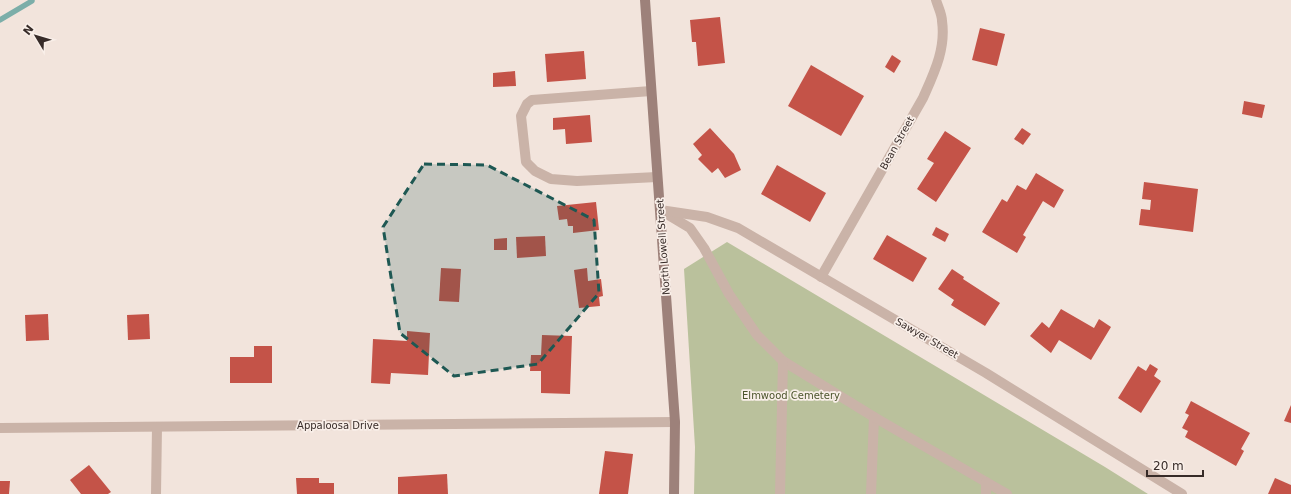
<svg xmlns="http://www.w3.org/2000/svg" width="1291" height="494" viewBox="0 0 1291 494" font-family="'DejaVu Sans',sans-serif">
  <rect width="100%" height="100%" fill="#f2e4dc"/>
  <polygon fill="#bac19c" points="727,242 1105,467 1148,494 694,494 695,447 684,269"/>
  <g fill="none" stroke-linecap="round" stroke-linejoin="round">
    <polyline stroke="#7caea9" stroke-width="5.5" points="0,20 32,1 32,0"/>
  </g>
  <g fill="#c45348">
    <polygon points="720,17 725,63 698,66 696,42 692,42 690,20"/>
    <polygon points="980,28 1005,34 997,66 972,60"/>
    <polygon points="584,51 586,79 547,82 545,54"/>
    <polygon points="892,55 901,61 894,73 885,67"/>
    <polygon points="811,65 864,96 841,136 788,106"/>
    <polygon points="515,71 516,86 493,87 493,73"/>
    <polygon points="1244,101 1265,105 1262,118 1242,114"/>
    <polygon points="590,115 592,142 566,144 565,129 553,130 553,118"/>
    <polygon points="710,128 734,154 741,170 725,178 718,168 712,173 698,159 702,155 693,144"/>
    <polygon points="1022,128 1031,134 1023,145 1014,139"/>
    <polygon points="945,131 971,148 936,202 917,189 934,163 927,159"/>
    <polygon points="777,165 826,193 810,222 761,194"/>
    <polygon points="1036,173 1064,190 1054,208 1043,201 1023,235 1026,237 1017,253 982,232 1002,199 1007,202 1017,185 1026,190"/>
    <polygon points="1144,182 1198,189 1193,232 1139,225 1141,209 1150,210 1151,200 1142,199"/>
    <polygon points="596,202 599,230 573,233 573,226 568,226 567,219 559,220 557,206"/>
    <polygon points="936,227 949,234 945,242 932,235"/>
    <polygon points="887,235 927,258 913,282 873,259"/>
    <polygon points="545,236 546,256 517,258 516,237"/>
    <polygon points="507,238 507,250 494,250 494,239"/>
    <polygon points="441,268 461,269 459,302 439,301"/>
    <polygon points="587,268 588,281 601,279 603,296 599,297 600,306 579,308 574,270"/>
    <polygon points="952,269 964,277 963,279 1000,303 985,326 951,305 954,300 938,289"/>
    <polygon points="1061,309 1094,328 1099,319 1111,327 1091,360 1059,340 1051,353 1030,336 1042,322 1049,328"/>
    <polygon points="48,314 49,340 26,341 25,315"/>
    <polygon points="149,314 150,339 128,340 127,315"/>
    <polygon points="407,331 430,333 428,375 391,373 390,384 371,383 373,339 407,341"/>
    <polygon points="542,335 572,336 570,394 541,393 541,371 530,371 531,355 541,355"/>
    <polygon points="254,346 272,346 272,383 230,383 230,357 254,357"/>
    <polygon points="1150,364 1158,369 1154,376 1161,381 1141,413 1118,398 1138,366 1146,371"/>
    <polygon points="1191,401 1250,433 1241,449 1244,451 1236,466 1185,437 1188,431 1182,428 1189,415 1185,413"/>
    <polygon points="1291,405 1291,423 1284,421"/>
    <polygon points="605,451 633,454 628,494 599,494"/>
    <polygon points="89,465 111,492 108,494 81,494 70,480"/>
    <polygon points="447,474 448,494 398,494 398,477"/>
    <polygon points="296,478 319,478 319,483 334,483 334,494 297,494"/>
    <polygon points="1275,478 1291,485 1291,494 1268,494"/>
    <polygon points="0,481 10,481 9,494 0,494"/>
  </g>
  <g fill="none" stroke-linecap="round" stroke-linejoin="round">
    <g stroke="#cab3a8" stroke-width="10">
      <polyline points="651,91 532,100 527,104 521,116 526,162 535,171 551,179 577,181 657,177"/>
      <polyline points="660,210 690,228 704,248 729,294 757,335 783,361 874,417 871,494"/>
      <polyline points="874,417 986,482"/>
      <polyline points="780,494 783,361"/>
      <polyline points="986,494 986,482 1007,494"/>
    </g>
    <g stroke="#cab3a8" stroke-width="10">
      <polyline points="660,210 707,217 738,228 986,373 1182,494"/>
      <path d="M821,277l102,-179c11,-25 23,-49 19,-77 0,-7 -4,-14 -6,-21"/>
      <polyline points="0,428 675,422"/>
      <polyline points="156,494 157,427"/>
    </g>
    <polyline stroke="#9d817a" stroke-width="10" points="645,0 675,422 674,494"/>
  </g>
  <path fill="#1e5853" fill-opacity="0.2" stroke="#1e5853" stroke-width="3" stroke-dasharray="8 5" stroke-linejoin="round" d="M424,164l63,1 107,55 5,73 -61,71 -84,12 -54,-43 -17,-106z"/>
  <g text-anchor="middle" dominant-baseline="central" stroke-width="3.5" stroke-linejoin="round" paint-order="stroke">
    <g font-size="10" fill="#372b28" stroke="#f9efe9">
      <text transform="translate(897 143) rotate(-61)">Bean Street</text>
      <text transform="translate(663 247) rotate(-94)">North Lowell Street</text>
      <text transform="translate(927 338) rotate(30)">Sawyer Street</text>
      <text x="338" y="425">Appaloosa Drive</text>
    </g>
    <g font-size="10" fill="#4c552c" stroke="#f9efe9">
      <text x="791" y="395">Elmwood Cemetery</text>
    </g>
  </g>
  <g transform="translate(36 36) rotate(308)" stroke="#f9efe9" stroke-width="3" paint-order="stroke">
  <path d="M0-3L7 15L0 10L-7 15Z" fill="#372b28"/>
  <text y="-6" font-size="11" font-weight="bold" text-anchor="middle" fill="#372b28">N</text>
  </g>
  <path d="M1147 470v6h56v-6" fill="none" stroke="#372b28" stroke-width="2"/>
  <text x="1153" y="470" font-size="12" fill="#372b28" stroke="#f9efe9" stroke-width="3" paint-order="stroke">20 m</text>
</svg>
